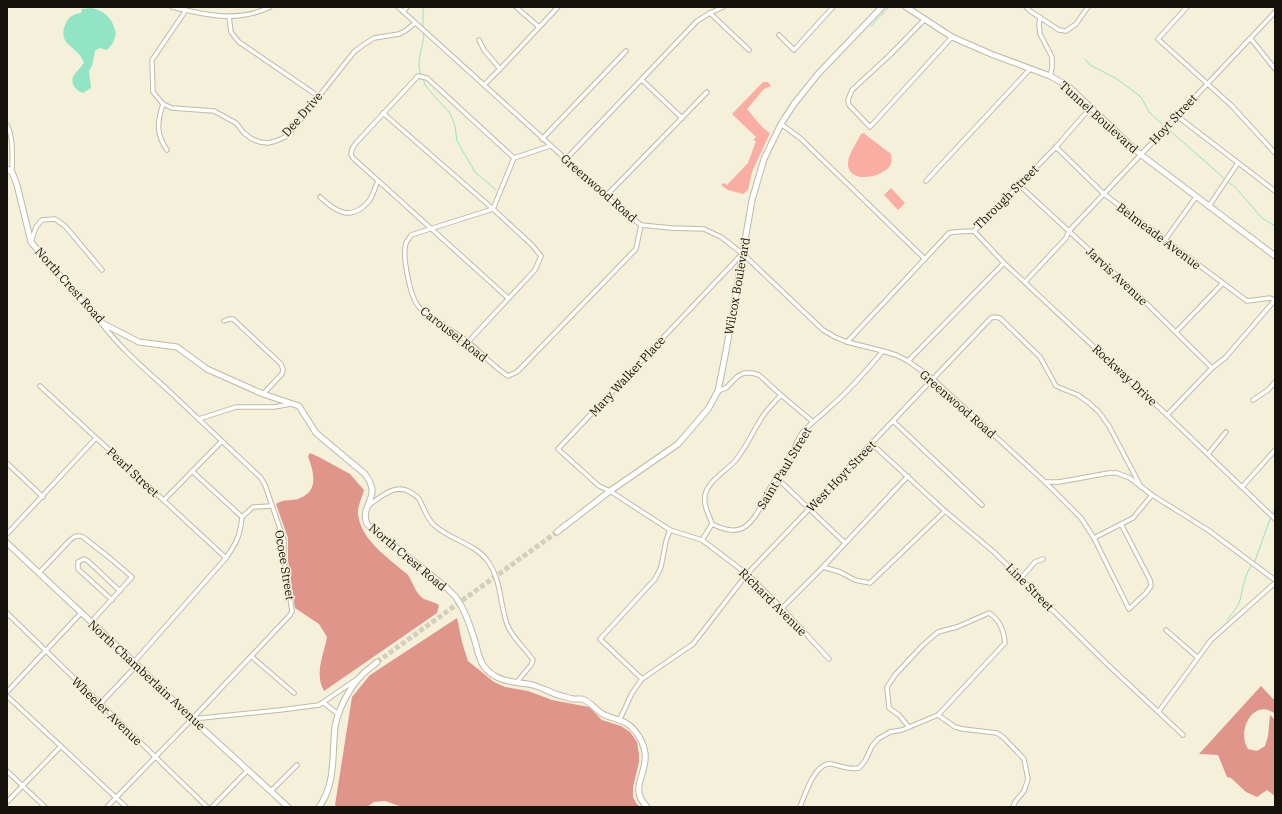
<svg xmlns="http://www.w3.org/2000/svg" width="1282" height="814" viewBox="0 0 1282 814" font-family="'IBM Plex Serif',serif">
  <rect width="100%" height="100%" fill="#f5f0d9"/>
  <g fill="#faada2">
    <path d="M763,82h5l3,4 -7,3 -17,20c7,8 14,19 23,24l-18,39 -4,18 -5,4 -15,-4 -6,-4v-2l2,-1 3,2 21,-22 8,-22 -3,-1 3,-3 -24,-23z"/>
    <path d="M864,133l2,2 25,19c0,3 1,7 0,10 -6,13 -41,21 -43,1 -1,-10 9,-22 13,-31z"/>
    <polygon points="891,188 905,203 898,210 884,195"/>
  </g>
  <g fill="#e0958a">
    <path d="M310,453l9,4 31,17 14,16c-2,8 -7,17 -6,24 3,27 32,45 50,61 5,7 8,20 16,24 5,2 10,3 15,6l-2,8 -113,78c-10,-17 0,-37 3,-54l-8,-13 -24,-16 -7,-48v-22l-12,-34c9,-6 16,-2 24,-6 20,-8 13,-27 8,-42z"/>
    <polygon points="457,618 462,642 468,661 494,682 505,687 528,691 552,700 589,707 602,720 621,726 630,732 637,742 639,754 639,762 633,787 633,797 636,803 640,807 402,807 385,801 374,802 367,807 337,807 335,805 352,697 370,675"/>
    <path d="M1261,686l14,15v13c-21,-17 -39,17 -27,35l9,2 8,-5 3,-10 2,-21 5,5v76l-8,-6 -10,7 -11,-5 -15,-14 -4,-1 -9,-22 -19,-1z"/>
  </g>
  <path fill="#92e5c4" d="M91,8c15,3 22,11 25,26l-3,9 -6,7 -8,-2 -4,3 -3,15 -3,5 2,17 -8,5c-6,-2 -13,-9 -10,-16 2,-4 8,-10 11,-14 -5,-17 -27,-17 -19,-38 3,-8 8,-11 16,-12l1,-4z"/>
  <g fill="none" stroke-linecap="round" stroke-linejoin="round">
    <g stroke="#92e5c4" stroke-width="1">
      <polyline points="871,26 889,7"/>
      <polyline points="423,28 423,11 424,7"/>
      <polyline points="1085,59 1090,65 1117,79 1141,97 1149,112 1164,126"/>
      <path d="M421,75c-6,-17 3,-26 3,-43"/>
      <polyline points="423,78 425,85 436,98 450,113 455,126 457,141 475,172 496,190"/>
      <polyline points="1168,129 1225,179"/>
      <polyline points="1227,181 1235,187 1262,218 1275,226"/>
      <polyline points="1273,513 1275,509"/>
      <polyline points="1255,561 1270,519"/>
      <path d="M1228,619c4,-6 10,-12 12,-19 3,-12 4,-23 11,-34"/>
    </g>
    <polyline stroke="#d3cfba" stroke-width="5" stroke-dasharray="5 2.5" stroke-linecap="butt" points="377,662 557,532"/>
    <defs>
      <g id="street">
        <path d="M172,7c33,8 66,16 98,0"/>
        <polyline points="398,7 623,211 641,225 671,228 704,229 721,237 743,254 823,330 835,337 847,342 883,351 896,355 908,361 933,379 1045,482 1081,518 1094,538 1129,609 1146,593 1151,586 1150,580 1121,524"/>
        <polyline points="516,7 539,27"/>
        <polyline points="1026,7 1030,11 1059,30 1066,31 1076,24 1088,7"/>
        <polyline points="1187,7 1158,39 1232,106 1275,153"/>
        <polyline points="186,10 152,60 153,92 163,104 172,108 214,111 236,123 244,133 252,139 260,142 268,143 276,141 285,137 293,129 354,52 363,45 374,38 399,34 405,31 415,23"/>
        <polyline points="403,12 407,7"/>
        <polyline points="710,13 749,50"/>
        <polyline points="229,16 231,32 239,42 318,96"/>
        <polyline points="1040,17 1039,24 1040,34 1052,57 1052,68 1050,76"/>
        <polyline points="925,19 891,54 852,90 848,100 849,105 870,127 952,37"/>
        <polyline points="779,35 794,50 833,7"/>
        <polyline points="1251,39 1275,69"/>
        <polyline points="479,40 484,50 500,69"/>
        <polyline points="642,80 682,118"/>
        <polyline points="484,85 500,69 558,7"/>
        <path d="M163,104c-6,18 -7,30 4,46"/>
        <polyline points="383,113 493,209 532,245 541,256 535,270 468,342"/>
        <polyline points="1177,116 1275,191"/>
        <polyline points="781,124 800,138 925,259"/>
        <path d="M7,125c7,14 5,31 5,47"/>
        <polyline points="542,139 626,51"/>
        <path d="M550,146l-36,12 -21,51 -82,26c-1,3 -4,5 -5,8 -4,13 4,56 14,65 14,13 33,22 48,34 14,11 25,25 40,34l9,-4 119,-123 5,-24"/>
        <polyline points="1056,147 1104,194 1247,301 1270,298 1275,300"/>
        <polyline points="566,159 697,21 710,13 723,7"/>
        <polyline points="926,181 1030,69"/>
        <polyline points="1019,185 1138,295 1212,368"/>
        <polyline points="606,196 707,92"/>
        <path d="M320,197c16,15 31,25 49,4 4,-5 6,-14 9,-20"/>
        <polyline points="1209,206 1238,163"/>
        <polyline points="974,231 1004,263 1167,415 1275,519"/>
        <polyline points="1165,240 1196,197"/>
        <polyline points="31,242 36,227 42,220 55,219 65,226 102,270"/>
        <polyline points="742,254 558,449 599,486 610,491 670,530 702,540 747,574 782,608 829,659"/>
        <polyline points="1025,282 1066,238 1069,231 1275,12"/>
        <polyline points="508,298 353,158 351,154 352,149 356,143 418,76 427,78 514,158"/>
        <polyline points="224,321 229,319 233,319 281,364 283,369 282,374 263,394"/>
        <path d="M102,324c19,25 44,46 67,67 31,29 61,58 92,87l4,7 19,55v20l8,51 -2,4 -98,104"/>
        <polyline points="1176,332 1222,284"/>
        <polyline points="847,342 949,233 954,232 974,231 1056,147 1091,107"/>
        <polyline points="908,361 1004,263"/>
        <polyline points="40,386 226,558"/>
        <polyline points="718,391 726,388 738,376 744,373 752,373 759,375 781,395 812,421"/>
        <polyline points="1253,400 1268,390 1275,382"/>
        <polyline points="1167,415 1212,368 1225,358 1275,300"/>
        <polyline points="199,419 236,407 274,407 291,404"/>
        <polyline points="893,421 982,505"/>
        <polyline points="872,444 945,511 994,552 1107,664 1183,735"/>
        <polyline points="1208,454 1226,432"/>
        <polyline points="7,463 43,497"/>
        <polyline points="192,471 242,517"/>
        <polyline points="777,478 845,543"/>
        <polyline points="1045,482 1059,482 1109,473 1117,473 1130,478 1152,495 1208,530 1275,580"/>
        <polyline points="1242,487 1275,450"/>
        <polyline points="164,500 221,442"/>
        <path d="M369,505c12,-8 26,-22 41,-13 3,2 7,4 9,7 5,9 8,20 15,26 16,15 40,18 53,35 15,21 12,41 20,64 5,14 18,24 26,36l-2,5 -15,18"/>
        <path d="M712,524c10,5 24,10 34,2 12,-9 17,-26 24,-38 6,-11 15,-19 20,-31 4,-8 7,-17 12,-24 8,-10 18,-16 27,-25 20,-17 38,-38 54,-57"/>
        <polyline points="7,534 96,438"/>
        <polyline points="1094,538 1133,518 1152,495"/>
        <path d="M702,540l10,-16c-3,-10 -9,-18 -7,-29 3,-14 21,-24 30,-34 11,-13 17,-28 26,-42 5,-9 13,-16 20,-24"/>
        <polyline points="823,567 840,572 855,580 870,583 945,511"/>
        <path d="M39,573l31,-33c5,-4 7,-5 13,-3l28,22 21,18 -41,45"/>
        <polyline points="1021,578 1035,562 1043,559"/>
        <polyline points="112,600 78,569 78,562 84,559 88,561 120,591"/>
        <polyline points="782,608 823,567 908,476"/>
        <polyline points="7,613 207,807"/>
        <polyline points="1166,630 1197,657"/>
        <polyline points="252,657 294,693"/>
        <path d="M134,662l92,-104c11,-16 14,-22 16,-41l11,-10 19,-1"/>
        <polyline points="642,679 600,639 655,579 661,567 666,541 670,530"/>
        <polyline points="7,692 81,613"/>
        <polyline points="7,696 126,807"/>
        <polyline points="324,703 338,714"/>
        <polyline points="100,704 137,665"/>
        <polyline points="1159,711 1211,640 1275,583"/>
        <polyline points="938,715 955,727 963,729 997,733 1004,738 1024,759 1028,779 1024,791 1015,802 1013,807"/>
        <polyline points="620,719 632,693 642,679 693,644 747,574 991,318 995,317 1000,318 1040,357 1056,386 1078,395 1089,403 1099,412 1109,426 1141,487"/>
        <polyline points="7,771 45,807"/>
        <polyline points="271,791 297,765"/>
        <polyline points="7,802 61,746"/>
        <polyline points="107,807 192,719 280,710 319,705 357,679"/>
        <polyline points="212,807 248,770"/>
        <path d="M800,807c5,-12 15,-46 32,-43 9,2 17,6 27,4l6,-7 7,-15 6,-7 12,-7 12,-2 36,-15 67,-72c-1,-12 -5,-23 -16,-30l-32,14 -19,5 -15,13 -28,30 -8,12 2,21 10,7 9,11"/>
      </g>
      <g id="secondary">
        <polyline points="906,7 952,37 991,54 1050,76 1068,86 1140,154 1275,256"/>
        <path d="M7,169l5,3 5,13 14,57 17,20 54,61 37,19 38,5 30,22 56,25 36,12 17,27 49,41c3,4 6,9 7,15 1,14 -11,20 -5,35l80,64c3,4 8,7 10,11 8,11 13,26 17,39 5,16 5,29 21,38 11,7 25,6 38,9 9,3 17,7 25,10 5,1 10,3 15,4 3,0 6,0 9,0 10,3 15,14 25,17 11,4 21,5 28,15 5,6 9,15 10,22 3,21 -17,35 2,54"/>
        <polyline points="557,532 610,491 678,444 708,409 718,391 726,351 752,200 764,159 781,124 794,104 818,74 882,7"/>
        <polyline points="7,543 134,662 192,719 288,807"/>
        <path d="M319,807c17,-23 13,-53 16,-80 3,-17 14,-39 26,-51 4,-5 11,-9 16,-14"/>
      </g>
    </defs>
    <use href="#street" stroke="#bebaa4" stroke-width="5.5"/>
    <use href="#secondary" stroke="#bebaa4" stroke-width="7"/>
    <use href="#street" stroke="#fff" stroke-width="3.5"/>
    <use href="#secondary" stroke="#fff" stroke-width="5"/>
  </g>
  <g text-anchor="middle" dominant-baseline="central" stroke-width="3" stroke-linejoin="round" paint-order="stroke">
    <g font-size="12" fill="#14120a" stroke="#f5f0d9">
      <text transform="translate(302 114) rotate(-49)">Dee Drive</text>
      <text transform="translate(1099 117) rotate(42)">Tunnel Boulevard</text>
      <text transform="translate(1173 119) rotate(-47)">Hoyt Street</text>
      <text transform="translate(599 188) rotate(41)">Greenwood Road</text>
      <text transform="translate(1006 197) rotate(-45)">Through Street</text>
      <text transform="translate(1159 236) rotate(37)">Belmeade Avenue</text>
      <text transform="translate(1117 276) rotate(43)">Jarvis Avenue</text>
      <text transform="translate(70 285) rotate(48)">North Crest Road</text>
      <text transform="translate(737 286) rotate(-80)">Wilcox Boulevard</text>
      <text transform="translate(454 334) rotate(38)">Carousel Road</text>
      <text transform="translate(1125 375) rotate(43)">Rockway Drive</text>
      <text transform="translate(627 376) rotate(-47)">Mary Walker Place</text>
      <text transform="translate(958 404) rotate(41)">Greenwood Road</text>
      <text transform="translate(784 468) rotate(-59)">Saint Paul Street</text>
      <text transform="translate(133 472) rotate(43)">Pearl Street</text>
      <text transform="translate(841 476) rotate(-46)">West Hoyt Street</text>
      <text transform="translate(408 557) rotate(40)">North Crest Road</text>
      <text transform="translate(285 565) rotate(81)">Ocoee Street</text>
      <text transform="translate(1030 587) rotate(45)">Line Street</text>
      <text transform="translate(773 602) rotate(45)">Richard Avenue</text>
      <text transform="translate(147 675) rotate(43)">North Chamberlain Avenue</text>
      <text transform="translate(107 711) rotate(44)">Wheeler Avenue</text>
    </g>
  </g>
  <rect width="1282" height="814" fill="none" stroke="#14120a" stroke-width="16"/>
</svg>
